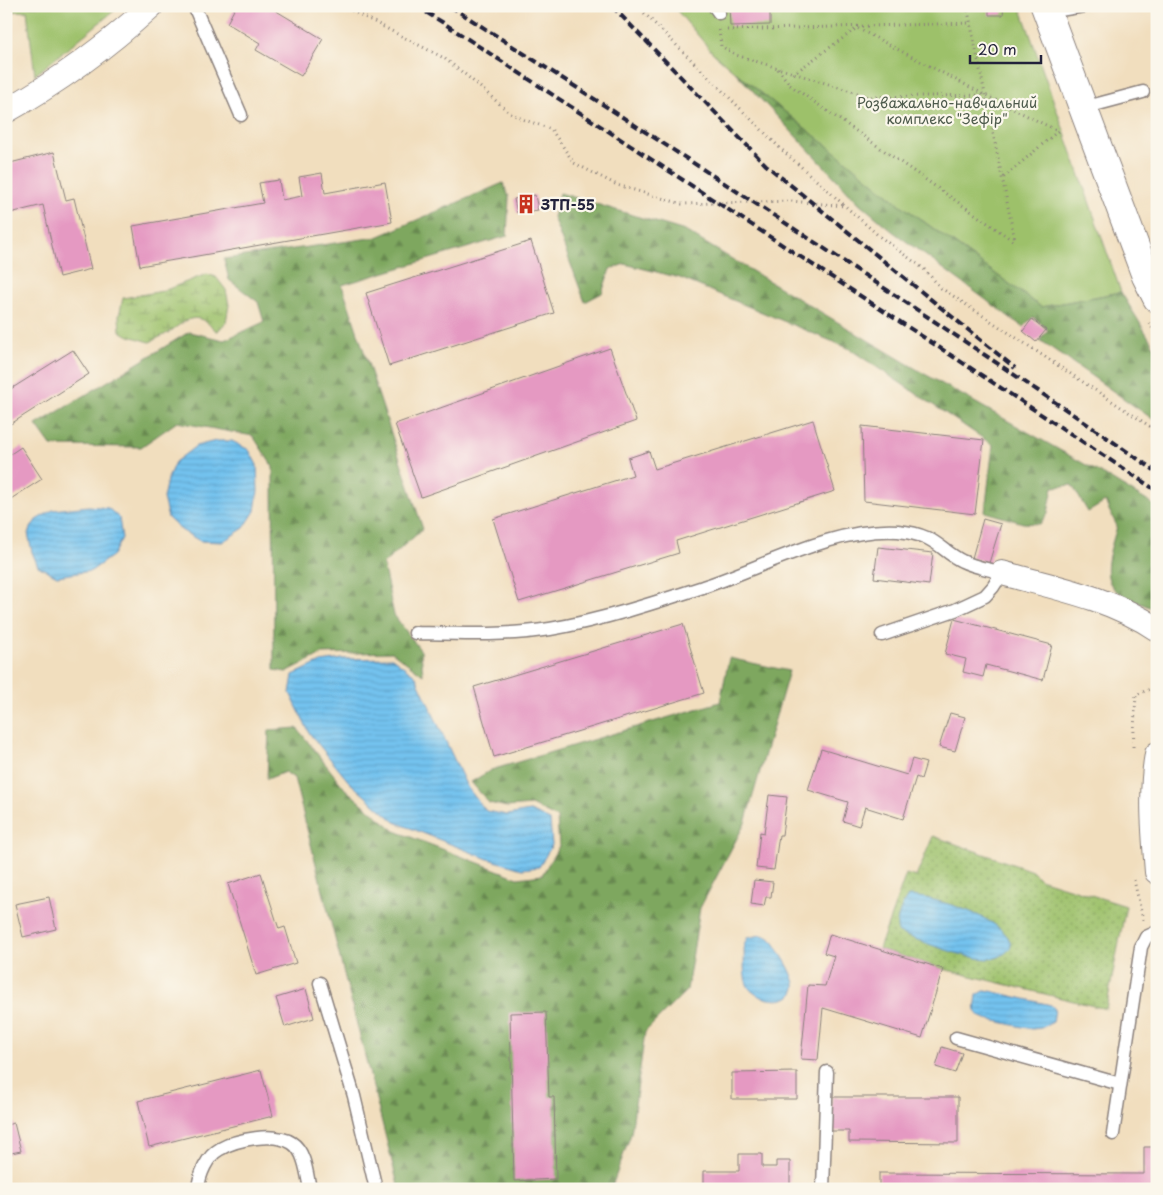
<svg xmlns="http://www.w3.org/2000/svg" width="1163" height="1195" viewBox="0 0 1163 1195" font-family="'Playpen Sans',sans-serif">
  <defs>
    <pattern id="forest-firs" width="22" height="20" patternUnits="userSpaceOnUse" patternTransform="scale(1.25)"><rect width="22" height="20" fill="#7ea75f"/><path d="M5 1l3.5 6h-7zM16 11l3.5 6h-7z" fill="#678850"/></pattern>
    <pattern id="wetland-marsh" width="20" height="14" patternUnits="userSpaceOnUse" patternTransform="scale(1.25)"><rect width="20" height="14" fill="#9dc16b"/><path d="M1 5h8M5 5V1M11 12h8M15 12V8" fill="none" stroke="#809c59"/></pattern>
    <pattern id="garden-dots" width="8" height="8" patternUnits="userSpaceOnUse" patternTransform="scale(1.25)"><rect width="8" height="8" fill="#9dc16b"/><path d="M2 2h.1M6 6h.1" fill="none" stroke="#809c59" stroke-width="1.8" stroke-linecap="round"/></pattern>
    <pattern id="water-rules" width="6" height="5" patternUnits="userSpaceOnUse" patternTransform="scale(1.25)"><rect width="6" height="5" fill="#73c2ee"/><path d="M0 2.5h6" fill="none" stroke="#63a6cd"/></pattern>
  </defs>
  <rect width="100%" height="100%" fill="#fbf7ec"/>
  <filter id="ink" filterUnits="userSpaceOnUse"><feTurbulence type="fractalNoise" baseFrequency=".02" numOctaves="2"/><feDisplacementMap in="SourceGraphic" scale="10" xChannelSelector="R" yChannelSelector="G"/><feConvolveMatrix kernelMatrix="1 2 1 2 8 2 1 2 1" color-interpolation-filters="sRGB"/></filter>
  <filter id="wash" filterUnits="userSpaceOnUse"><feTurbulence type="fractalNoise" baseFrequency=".0096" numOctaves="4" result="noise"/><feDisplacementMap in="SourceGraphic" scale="20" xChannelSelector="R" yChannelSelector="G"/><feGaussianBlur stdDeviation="1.12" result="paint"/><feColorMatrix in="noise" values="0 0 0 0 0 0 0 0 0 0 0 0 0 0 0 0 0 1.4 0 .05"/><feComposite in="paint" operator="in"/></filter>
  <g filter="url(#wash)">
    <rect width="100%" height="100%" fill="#f1debe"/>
    <g fill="#9dc16b" stroke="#607253">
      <polygon points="6,6 120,6 35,75 27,11 6,12"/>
      <polygon points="673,6 1020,6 1121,292 1041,307 901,205 734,71 713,53"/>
    </g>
    <g fill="url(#forest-firs)" stroke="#50644d">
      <polygon points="734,71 901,205 1041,307 1121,292 1157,351 1157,422 1040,340 1048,330 1033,317 1023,327 892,231 859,203"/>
      <polygon points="503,183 509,197 507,236 342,285 423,529 383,564 394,615 421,651 423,675 392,652 322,654 286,672 274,670 273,467 253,436 177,422 141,447 51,446 36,425 189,332 224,340 264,322 258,302 229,280 224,259 377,237"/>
      <path d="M560,193l125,38 238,142 188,106 46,28v103c-12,-5 -25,-9 -36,-16 -25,-13 -9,-47 -4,-68l-12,-24 -17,10 -16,-27 -19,2 -5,26 -8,11 -17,-1 -38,-11 8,-67 -145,-97 -168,-70 -55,-14 -15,5 -8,24 -17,9 -32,-85z"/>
      <polygon points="729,658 789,671 745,823 700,908 687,990 645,1032 631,1134 611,1189 399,1189 294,778 285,772 267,779 269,730 297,728 345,789 395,831 518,878 542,875 559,846 557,818 531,805 507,807 489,803 471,782 491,770 720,702"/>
    </g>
    <path fill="url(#wetland-marsh)" stroke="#607253" d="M207,274l9,3 10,13 3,15 -3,17 -9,10c-18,-20 -27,-16 -46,-1 -6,4 -14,7 -21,11l-21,-6 -9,-5 -1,-15 4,-18 40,-7z"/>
    <polygon fill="url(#garden-dots)" stroke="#607253" points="933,836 1032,871 1040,879 1126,906 1106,1009 943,969 879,949 906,874 916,877"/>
    <g fill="url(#water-rules)" stroke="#4a7294">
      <polygon points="216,441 232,441 249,450 257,465 258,491 255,511 244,528 222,542 200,541 181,530 168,518 163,498 167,480 175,462 196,446"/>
      <polygon points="89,506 108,508 119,518 122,538 113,555 91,571 57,576 38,566 32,552 28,533 36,520 53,510"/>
      <polygon points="392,658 415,675 467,787 486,811 507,815 530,811 550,820 552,845 539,867 522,869 488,859 395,822 349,782 310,734 290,693 293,675 321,662 343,659"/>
      <path d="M908,896c23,0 103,23 103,51 -6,8 -14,12 -24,12 -24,-1 -64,-17 -88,-26 -6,-8 3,-29 9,-37z"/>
      <path d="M761,935c12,1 15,12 21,21 4,6 15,25 13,32 -4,19 -38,12 -46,0 -7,-10 -4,-29 -5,-42l3,-8z"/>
      <polygon points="986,990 1051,1005 1055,1009 1053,1022 1041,1028 1032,1029 986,1019 979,1016 975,1011 977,995"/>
    </g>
    <g id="blocks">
      <g fill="#e599c2">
        <polygon points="236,6 268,6 323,39 301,76 256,50 260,43 227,23"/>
        <polygon points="729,6 770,6 770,25 730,26"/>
        <polygon points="989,6 1004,6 1003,15 989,15"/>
        <polygon points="54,152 66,200 74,198 91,269 59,277 43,205 6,214 6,164"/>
        <polygon points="322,173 325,193 385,182 392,222 140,266 133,226 263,203 259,183 279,180 282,200 302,196 299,177"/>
        <polygon points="535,195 538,210 517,213 514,199"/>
        <polygon points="531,241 554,313 389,366 366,293"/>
        <polygon points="1032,319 1046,330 1036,342 1023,331"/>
        <polygon points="610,348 636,421 421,497 395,424"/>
        <polygon points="73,350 89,374 6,427 6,392"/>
        <polygon points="813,420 835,491 676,541 679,553 519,602 493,519 633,475 628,458 649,451 655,469"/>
        <polygon points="862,426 984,440 975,514 864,501"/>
        <polygon points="21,447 42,479 6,502 6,457"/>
        <polygon points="983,519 1001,524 989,563 972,558"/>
        <polygon points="878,547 933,553 929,585 874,578"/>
        <polygon points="954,619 1052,645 1043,680 986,665 983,677 963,672 966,659 945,654"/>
        <polygon points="683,624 704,693 494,757 474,687"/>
        <polygon points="950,713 965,717 955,751 939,747"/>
        <polygon points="821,749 907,775 912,759 926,763 921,779 916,777 903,819 865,807 859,826 843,821 848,802 808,790"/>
        <polygon points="769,795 787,797 782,835 779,835 774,870 756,868 760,832 764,833"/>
        <polygon points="261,873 279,929 285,927 296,963 256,975 228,884"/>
        <polygon points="754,880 773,882 771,897 766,897 764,906 751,904"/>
        <polygon points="49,897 56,929 23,937 15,904"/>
        <polygon points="830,934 943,969 922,1038 823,1008 818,1060 801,1059 808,985 825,986 834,956 824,953"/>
        <polygon points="306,989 314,1018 285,1027 276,998"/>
        <polygon points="546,1012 549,1097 554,1097 556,1179 514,1181 510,1013"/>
        <polygon points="942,1047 962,1053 955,1073 936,1067"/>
        <polygon points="261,1070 273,1116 149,1147 138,1101"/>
        <polygon points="797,1072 797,1099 732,1099 732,1073"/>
        <polygon points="832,1097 958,1097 958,1143 849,1142 849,1131 831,1131"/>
        <polygon points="14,1123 21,1151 6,1154 6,1125"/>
        <polygon points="1144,1147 1157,1147 1157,1189 879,1189 879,1173 1144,1174"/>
        <polygon points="739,1154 762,1154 762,1167 776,1167 776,1161 790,1161 790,1189 704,1189 704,1171 739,1171"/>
      </g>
    </g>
  </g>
  <g filter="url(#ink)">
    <use href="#blocks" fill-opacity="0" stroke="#8a807c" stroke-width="1"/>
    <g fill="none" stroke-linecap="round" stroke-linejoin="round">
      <defs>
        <g id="lane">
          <polyline points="194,6 241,115"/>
          <polyline points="714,6 719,13"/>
          <polyline points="1047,12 1084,6"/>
          <polyline points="1083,108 1143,92"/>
          <path d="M415,633c45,1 91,3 135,-4 52,-9 104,-26 153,-42 61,-20 131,-60 195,-56 10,1 20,3 29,7 13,6 22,17 35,23 12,6 27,8 40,12l-9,14 -8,9 -30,14 -73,25"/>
          <polyline points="320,983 354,1096 376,1189"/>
          <polyline points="956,1038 1120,1084"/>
          <polyline points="1113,1134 1141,947 1146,937 1157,932"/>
          <path d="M198,1189c1,-14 9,-33 22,-40 17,-10 54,-17 72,-6 13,8 15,32 18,46"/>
          <polyline points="823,1189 827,1072"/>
        </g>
        <g id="street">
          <path d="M6,111c52,-29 101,-65 145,-105"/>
          <path d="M1002,573c52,14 109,25 155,56"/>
          <path d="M1157,754c-7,39 -3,79 0,118"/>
        </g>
        <polyline id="secondary" points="1045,6 1146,276 1157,298"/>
      </defs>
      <use href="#lane" stroke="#8a807c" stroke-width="15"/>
      <use href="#street" stroke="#8a807c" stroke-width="26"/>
      <use href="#secondary" stroke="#8a807c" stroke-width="30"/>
      <g stroke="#8a807c" stroke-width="3" stroke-dasharray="1 4" stroke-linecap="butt">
        <polyline points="343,6 444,58 466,75 510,113 522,119 551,129 574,163 617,185 682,204 791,201 845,206"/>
        <polyline points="637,6 781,149 879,236 924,269 941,288 1157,431"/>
        <polyline points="967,6 1015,241"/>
        <polyline points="719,30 721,46 736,55 870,97 984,95"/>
        <polyline points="727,30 971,23"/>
        <polyline points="778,69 790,85 1015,242"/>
        <polyline points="793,74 857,28 985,95 1058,131 1002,179"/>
        <polyline points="1149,323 1157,335"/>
        <polyline points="1133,747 1136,695 1157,686"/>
        <polyline points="1134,880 1143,920"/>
        <polyline points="1154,993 1157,1014"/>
      </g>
      <use href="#lane" stroke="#fff" stroke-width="12"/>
      <use href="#street" stroke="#fff" stroke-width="24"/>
      <use href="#secondary" stroke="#fff" stroke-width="28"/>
      <g stroke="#22223b" stroke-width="4" stroke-dasharray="8 4" stroke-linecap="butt">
        <path d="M416,6l26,16c238,157 477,311 715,469"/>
        <path d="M450,6c238,153 475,306 707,466"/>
        <polyline points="612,6 766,165 1015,368"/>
      </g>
    </g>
  </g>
  <defs>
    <symbol id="building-bare" viewBox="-9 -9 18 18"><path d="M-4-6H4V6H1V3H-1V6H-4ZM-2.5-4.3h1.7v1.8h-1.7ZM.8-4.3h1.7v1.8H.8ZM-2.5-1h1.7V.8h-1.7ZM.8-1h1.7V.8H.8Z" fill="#c8321e" stroke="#fbf7ec" stroke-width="2.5" paint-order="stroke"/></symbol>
  </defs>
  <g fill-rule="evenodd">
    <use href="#building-bare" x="512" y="190" width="28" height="28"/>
  </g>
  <g text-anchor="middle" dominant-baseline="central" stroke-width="4.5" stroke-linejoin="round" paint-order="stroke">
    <g font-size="14" fill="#4d5a4c" stroke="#fbf7ec">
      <text x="947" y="102">Розважально-навчальний<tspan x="947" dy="16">комплекс "Зефір"</tspan></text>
    </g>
    <g font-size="14" font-weight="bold" fill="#22223b" stroke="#fbf7ec" text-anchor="start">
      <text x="541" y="204">ЗТП-55</text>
    </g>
  </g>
  <rect width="1163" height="1195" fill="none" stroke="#fbf7ec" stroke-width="25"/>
  <path d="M970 55v8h71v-8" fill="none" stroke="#22223b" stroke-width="2.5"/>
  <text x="978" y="55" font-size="15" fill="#22223b" stroke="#fbf7ec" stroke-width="4" paint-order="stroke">20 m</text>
</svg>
